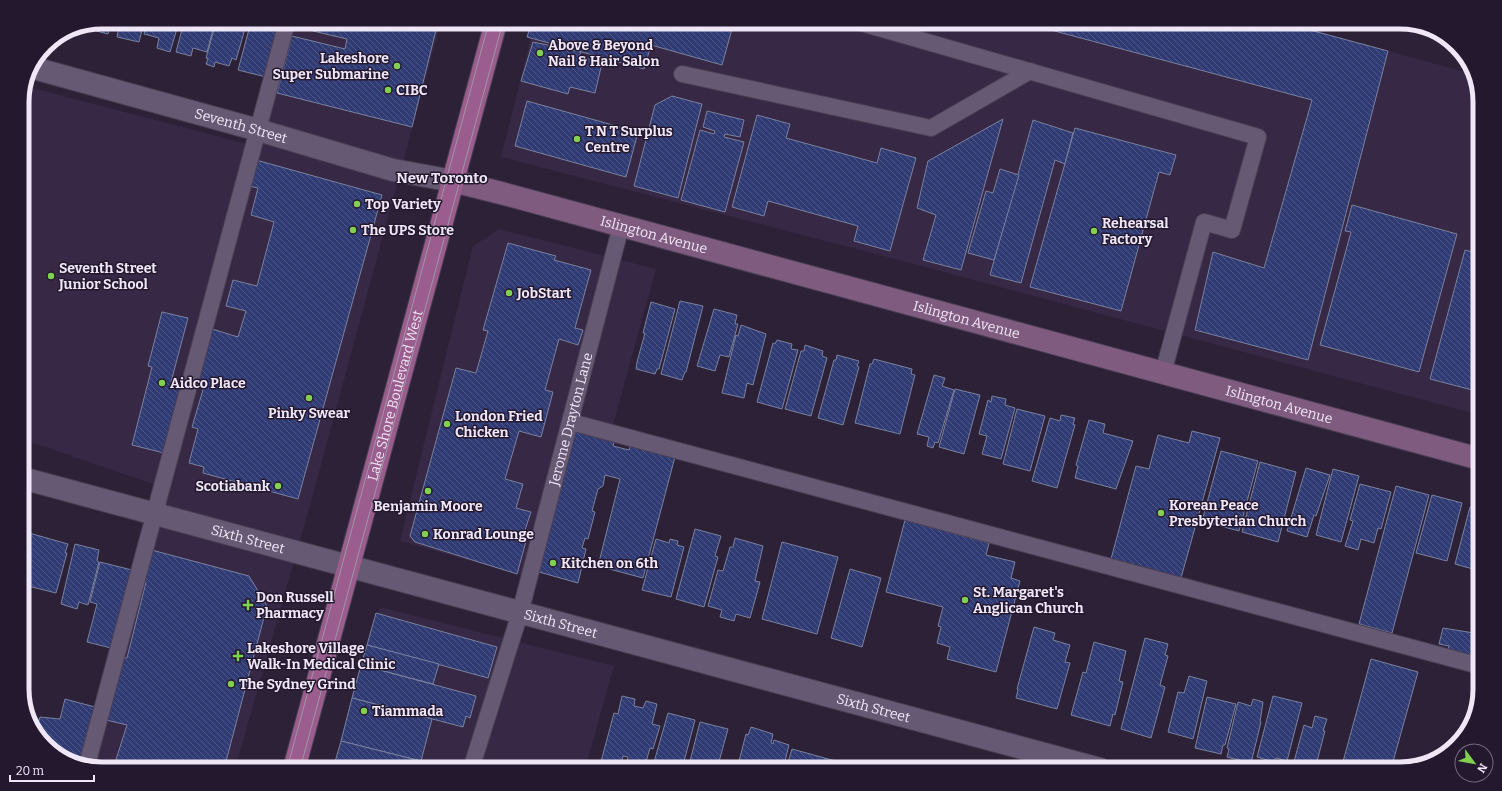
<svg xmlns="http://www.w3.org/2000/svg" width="1502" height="791" viewBox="0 0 1502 791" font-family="Bitter,serif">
  <defs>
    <pattern id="building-back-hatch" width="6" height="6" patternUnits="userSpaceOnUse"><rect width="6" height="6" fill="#303b74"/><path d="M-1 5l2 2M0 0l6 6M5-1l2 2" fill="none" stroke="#4e5789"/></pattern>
  </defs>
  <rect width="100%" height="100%" fill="#2d2138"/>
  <g fill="#372845">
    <polygon points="282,22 441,22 309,509 235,769 102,769 85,765 165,488 22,439 22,97 25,86 247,144"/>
    <polygon points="535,22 1284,22 1472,74 1480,97 1480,415 895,259 501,157"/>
    <polygon points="499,229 656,269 613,425 570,415 528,577 400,541 473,246"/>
    <polygon points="380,607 614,666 585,769 336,769"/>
  </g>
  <g fill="url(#building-back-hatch)" stroke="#79819d">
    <polygon points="102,22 111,22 108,34 81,27"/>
    <polygon points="118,22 144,22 139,42 117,37 119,27 117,27"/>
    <polygon points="147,22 179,22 170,52 157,48 159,38 144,34"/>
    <polygon points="184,22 215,22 207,52 193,48 191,56 176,52"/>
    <polygon points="216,22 247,22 236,60 232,58 229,66 215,62 214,67 206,64 208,59 206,58"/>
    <polygon points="251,22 267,22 266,25 279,28 266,77 238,70"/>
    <polygon points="316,22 438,22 412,127 277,93 292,36 345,49 347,39 313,31"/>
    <polygon points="532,22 734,22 722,65 651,45 644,69 527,37"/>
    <polygon points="1021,22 1280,22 1388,51 1308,360 1195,330 1213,252 1264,268 1312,100"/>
    <polygon points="533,42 581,52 579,56 602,63 595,93 570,87 568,94 521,81"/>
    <polygon points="672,96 702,104 678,198 634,186 655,105"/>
    <polygon points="527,101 638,132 626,177 515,146"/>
    <polygon points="707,111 744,120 740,137 725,134 724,137 744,142 725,212 681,200 700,130 714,134 715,131 703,127"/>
    <polygon points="757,115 790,124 786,138 877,163 881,148 916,158 890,251 854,241 858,226 768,201 764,216 732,207"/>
    <polygon points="1003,119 961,270 923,260 936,215 917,208 928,161"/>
    <polygon points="1033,120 1073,133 1065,164 1055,160 1021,283 990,275"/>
    <polygon points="1075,128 1176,155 1170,175 1159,172 1121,311 1030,287"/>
    <polygon points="256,160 382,195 298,499 203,473 204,467 189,463 198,429 192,427 205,383 195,380 209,328 238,337 246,311 226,306 233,280 257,286 274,222 251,215 258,188 249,186"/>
    <polygon points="1000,169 1019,175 994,260 968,253 986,191 993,193"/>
    <polygon points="1352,205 1457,234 1419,372 1320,345 1351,232 1345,231"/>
    <polygon points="508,243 556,256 554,260 591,270 575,328 583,330 578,345 559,339 545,390 553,392 541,437 519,431 505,479 523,484 516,508 531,512 524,533 528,534 517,574 415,542 410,536 456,368 476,373 488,331 483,330"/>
    <polygon points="22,244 29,246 22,271"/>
    <polygon points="1465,250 1480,254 1480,392 1430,379"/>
    <polygon points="680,301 703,306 686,372 685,372 682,380 661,374"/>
    <polygon points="651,302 675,309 659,369 657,369 655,374 636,369 637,362 645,333 643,333"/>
    <polygon points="714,309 737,315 735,324 738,324 729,357 720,355 715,371 697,366"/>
    <polygon points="162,312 188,318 171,382 182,385 164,453 132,445 152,367 148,366"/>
    <polygon points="741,325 766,334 753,385 747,383 744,398 722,393 736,335 738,336"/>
    <polygon points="777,340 792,344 791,349 798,350 782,409 757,402 773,343 775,344"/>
    <polygon points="805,345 823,351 822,356 827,358 811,416 785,409 801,351 804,351"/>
    <polygon points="837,355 859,361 857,366 859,367 843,425 818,418 834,360 836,360"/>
    <polygon points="874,359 912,369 911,374 915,375 900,434 855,423 870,364 872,364"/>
    <polygon points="934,375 945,378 942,386 954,390 938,443 935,442 933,448 927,446 929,437 917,434"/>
    <polygon points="955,389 980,395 964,454 939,447"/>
    <polygon points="992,396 1006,399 1005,405 1015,408 1001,459 982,454 987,436 979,434 988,400 991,402"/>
    <polygon points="1017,409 1045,416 1030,471 1003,464"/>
    <polygon points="1061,415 1075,418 1073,424 1075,425 1057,488 1032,481 1050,418 1060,421"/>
    <polygon points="1089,420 1105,424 1103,433 1133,441 1116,489 1075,478 1078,466 1076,465"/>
    <polygon points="577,425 616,436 613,446 629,450 632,442 676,453 643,578 598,566 620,479 605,475 603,486 598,489 592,511 595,512 588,539 585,538 582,548 586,549 578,583 539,572"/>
    <polygon points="1192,431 1220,438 1181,578 1111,559 1136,466 1149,469 1158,435 1189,443"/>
    <polygon points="1221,451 1258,461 1239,531 1202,521"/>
    <polygon points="1260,462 1296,472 1278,542 1242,532"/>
    <polygon points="1306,468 1330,475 1316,516 1314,515 1307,537 1287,531"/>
    <polygon points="1333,469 1359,476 1341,542 1316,535"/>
    <polygon points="1360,484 1391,492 1381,529 1378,528 1374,543 1361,539 1358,550 1345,546 1353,521 1350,520"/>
    <polygon points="1396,486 1429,495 1392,633 1359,624"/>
    <polygon points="1432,495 1462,503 1447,561 1416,553"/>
    <polygon points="1470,507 1480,509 1480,571 1455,564"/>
    <polygon points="905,520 989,543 986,555 1015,562 1011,578 1020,581 996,672 947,659 950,647 937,643 941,627 938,626 943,607 886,592"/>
    <polygon points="695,529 721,536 715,556 718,557 704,607 676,599"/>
    <polygon points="22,531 68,544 65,553 67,553 56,593 28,586 22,601"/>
    <polygon points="735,538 763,546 755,581 760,582 750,618 736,614 734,621 720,617 722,610 708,606 718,570 723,571 730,547 733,547"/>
    <polygon points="656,539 669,543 670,539 678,541 677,545 684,547 671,597 642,590"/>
    <polygon points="782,542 838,557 817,634 762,619"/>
    <polygon points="75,544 99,550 97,561 99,562 88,605 79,602 77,609 61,604"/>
    <polygon points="148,549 249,576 267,606 224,769 113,769 127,725 102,719 120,657 127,658 146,582 138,579"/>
    <polygon points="100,562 132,570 111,648 87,642 97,604 90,602"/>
    <polygon points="850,569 881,578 862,647 831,638"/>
    <polygon points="376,613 497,647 488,678 367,645"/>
    <polygon points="1034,627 1055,633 1053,640 1070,645 1065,662 1070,663 1057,709 1016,698 1018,690 1017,689"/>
    <polygon points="1443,628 1480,634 1480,660 1448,650 1449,646 1439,644"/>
    <polygon points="1145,638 1168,644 1165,655 1168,656 1160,685 1165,687 1151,738 1121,729"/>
    <polygon points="1094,642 1126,651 1119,681 1123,682 1115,715 1113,714 1110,726 1071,715 1083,672 1086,673"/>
    <polygon points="367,645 439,664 433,684 361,665"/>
    <polygon points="1371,659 1418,672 1391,769 1341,769"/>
    <polygon points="361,665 476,696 470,718 466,716 463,727 352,698"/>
    <polygon points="1189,676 1207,681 1193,739 1168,732 1178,692 1184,693"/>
    <polygon points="622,696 635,699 634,706 643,708 646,701 657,704 652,724 660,726 653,749 650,748 644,769 625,769 628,757 623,756 620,769 599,769 614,713 618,714"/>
    <polygon points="1273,696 1302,703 1287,761 1276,758 1274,762 1257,757"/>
    <polygon points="1207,697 1236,704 1225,745 1223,745 1221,754 1195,748"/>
    <polygon points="352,698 432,719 421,761 341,741"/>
    <polygon points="65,699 95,707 80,763 64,758 51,747 52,742 43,740 35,733 40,717 60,719"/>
    <polygon points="1253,699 1263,702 1260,722 1261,722 1251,763 1227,757 1229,749 1227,748 1238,702 1251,706"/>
    <polygon points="668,713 695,720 682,769 652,769"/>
    <polygon points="1315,716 1327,719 1323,731 1325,731 1315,769 1292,769 1304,725 1312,728"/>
    <polygon points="700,722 728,729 717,769 688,769"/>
    <polygon points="751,727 773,734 771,743 773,744 774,740 789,745 783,769 737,769 746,734 748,735"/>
    <polygon points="341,741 421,761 451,769 333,769"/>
    <polygon points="792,749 850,765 849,769 786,769"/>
    <polygon points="871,762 897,769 870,769"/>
  </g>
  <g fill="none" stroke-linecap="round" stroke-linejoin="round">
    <defs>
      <g id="lane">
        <polyline points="858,22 1258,137 1232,230 1204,222 1163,373"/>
        <polyline points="682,74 931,128 1030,71"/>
        <polyline points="571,422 1480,666"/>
        <polyline points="87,765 287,22"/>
        <path id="s1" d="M471,769l49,-156 101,-387"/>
      </g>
      <g id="street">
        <path id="s2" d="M30,67l228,63 135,40 60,11"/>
        <path id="s3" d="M22,478l1078,291"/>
      </g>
      <g id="secondary">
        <path id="s4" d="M453,181l48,12 979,266"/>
      </g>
      <g id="primary">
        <path id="s5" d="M294,769l202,-747"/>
      </g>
    </defs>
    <use href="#lane" stroke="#493f53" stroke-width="18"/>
    <use href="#street" stroke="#493f53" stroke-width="24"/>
    <use href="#secondary" stroke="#493f53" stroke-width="24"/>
    <use href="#primary" stroke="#493f53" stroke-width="24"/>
    <use href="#lane" stroke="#665974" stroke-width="16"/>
    <use href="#street" stroke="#665974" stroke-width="22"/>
    <use href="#secondary" stroke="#805b80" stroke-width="22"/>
    <use href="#primary" stroke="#9a5d8d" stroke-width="22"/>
    <g stroke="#9f96a9" stroke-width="1">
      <polyline points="287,769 489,22"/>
      <polyline points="300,769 503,22"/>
    </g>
  </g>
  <g fill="#82d04f" stroke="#23182e" stroke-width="1.5">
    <circle cx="540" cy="53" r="4"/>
    <circle cx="397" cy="66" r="4"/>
    <circle cx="388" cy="90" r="4"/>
    <circle cx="577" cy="139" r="4"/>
    <circle cx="357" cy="204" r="4"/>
    <circle cx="353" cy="230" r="4"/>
    <circle cx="1094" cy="231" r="4"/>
    <circle cx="51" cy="276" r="4"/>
    <circle cx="509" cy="293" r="4"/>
    <circle cx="162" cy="383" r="4"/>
    <circle cx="309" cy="398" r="4"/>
    <circle cx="447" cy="424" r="4"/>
    <circle cx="278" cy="486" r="4"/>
    <circle cx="428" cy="491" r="4"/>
    <circle cx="1161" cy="513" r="4"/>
    <circle cx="425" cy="534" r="4"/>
    <circle cx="553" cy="563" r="4"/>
    <circle cx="965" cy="600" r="4"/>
    <path d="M246 599h4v4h4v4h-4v4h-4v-4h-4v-4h4z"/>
    <path d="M236 650h4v4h4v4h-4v4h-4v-4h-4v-4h4z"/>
    <circle cx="231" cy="684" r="4"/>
    <circle cx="364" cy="711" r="4"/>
  </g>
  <g text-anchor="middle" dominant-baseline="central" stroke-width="3" stroke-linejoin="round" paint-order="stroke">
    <g font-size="14" font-weight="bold" fill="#efe7f7" stroke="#23182e" text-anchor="start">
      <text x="548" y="45">Above &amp; Beyond<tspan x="548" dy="16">Nail &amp; Hair Salon</tspan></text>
      <text x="389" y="58" text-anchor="end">Lakeshore<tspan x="389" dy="16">Super Submarine</tspan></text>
      <text x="396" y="90">CIBC</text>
      <text x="585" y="131">T N T Surplus<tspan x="585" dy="16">Centre</tspan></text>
      <text x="365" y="204">Top Variety</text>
      <text x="1102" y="223">Rehearsal<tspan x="1102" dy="16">Factory</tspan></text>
      <text x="361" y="230">The UPS Store</text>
      <text x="59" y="268">Seventh Street<tspan x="59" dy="16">Junior School</tspan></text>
      <text x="517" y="293">JobStart</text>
      <text x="170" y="383">Aidco Place</text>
      <text x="309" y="413" text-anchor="middle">Pinky Swear</text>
      <text x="455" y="416">London Fried<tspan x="455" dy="16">Chicken</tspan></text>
      <text x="270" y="486" text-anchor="end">Scotiabank</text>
      <text x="1169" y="505">Korean Peace<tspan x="1169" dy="16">Presbyterian Church</tspan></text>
      <text x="428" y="506" text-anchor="middle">Benjamin Moore</text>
      <text x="433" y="534">Konrad Lounge</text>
      <text x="561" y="563">Kitchen on 6th</text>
      <text x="973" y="592">St. Margaret's<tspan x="973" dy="16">Anglican Church</tspan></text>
      <text x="256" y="597">Don Russell<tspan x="256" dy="16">Pharmacy</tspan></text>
      <text x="247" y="648">Lakeshore Village<tspan x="247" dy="16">Walk-In Medical Clinic</tspan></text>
      <text x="239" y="684">The Sydney Grind</text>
      <text x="372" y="711">Tiammada</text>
    </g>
    <g font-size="14" fill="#efe7f7" stroke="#23182e">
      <text stroke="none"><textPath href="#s2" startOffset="219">Seventh Street</textPath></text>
      <text stroke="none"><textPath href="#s4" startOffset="208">Islington Avenue</textPath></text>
      <text stroke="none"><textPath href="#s4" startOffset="532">Islington Avenue</textPath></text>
      <text stroke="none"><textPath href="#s5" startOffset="387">Lake Shore Boulevard West</textPath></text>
      <text stroke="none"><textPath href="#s4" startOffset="856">Islington Avenue</textPath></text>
      <text stroke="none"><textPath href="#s1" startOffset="364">Jerome Drayton Lane</textPath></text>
      <text stroke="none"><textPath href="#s3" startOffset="234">Sixth Street</textPath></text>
      <text stroke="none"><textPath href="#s3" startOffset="558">Sixth Street</textPath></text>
      <text stroke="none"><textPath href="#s3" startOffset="882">Sixth Street</textPath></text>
    </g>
    <g font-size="15" font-weight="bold" fill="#efe7f7" stroke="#23182e">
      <text x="442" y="178">New Toronto</text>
    </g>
  </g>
  <path d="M0 0H1502V791H0ZM102 29H1400A73 73 0 0 1 1473 102V689A73 73 0 0 1 1400 762H102A73 73 0 0 1 29 689V102A73 73 0 0 1 102 29Z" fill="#23182e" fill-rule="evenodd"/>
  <path fill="none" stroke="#efe7f7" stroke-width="5" d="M102 29H1400A73 73 0 0 1 1473 102V689A73 73 0 0 1 1400 762H102A73 73 0 0 1 29 689V102A73 73 0 0 1 102 29Z"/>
  <g transform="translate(1474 763) rotate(122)"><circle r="19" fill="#23182e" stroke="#756b7e"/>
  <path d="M0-3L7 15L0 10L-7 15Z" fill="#82d04f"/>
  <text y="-6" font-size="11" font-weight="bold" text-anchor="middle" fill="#efe7f7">N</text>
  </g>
  <path d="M10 775v6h84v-6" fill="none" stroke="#efe7f7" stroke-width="2"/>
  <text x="16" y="775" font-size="12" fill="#efe7f7" stroke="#23182e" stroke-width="3" paint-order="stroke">20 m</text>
</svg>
